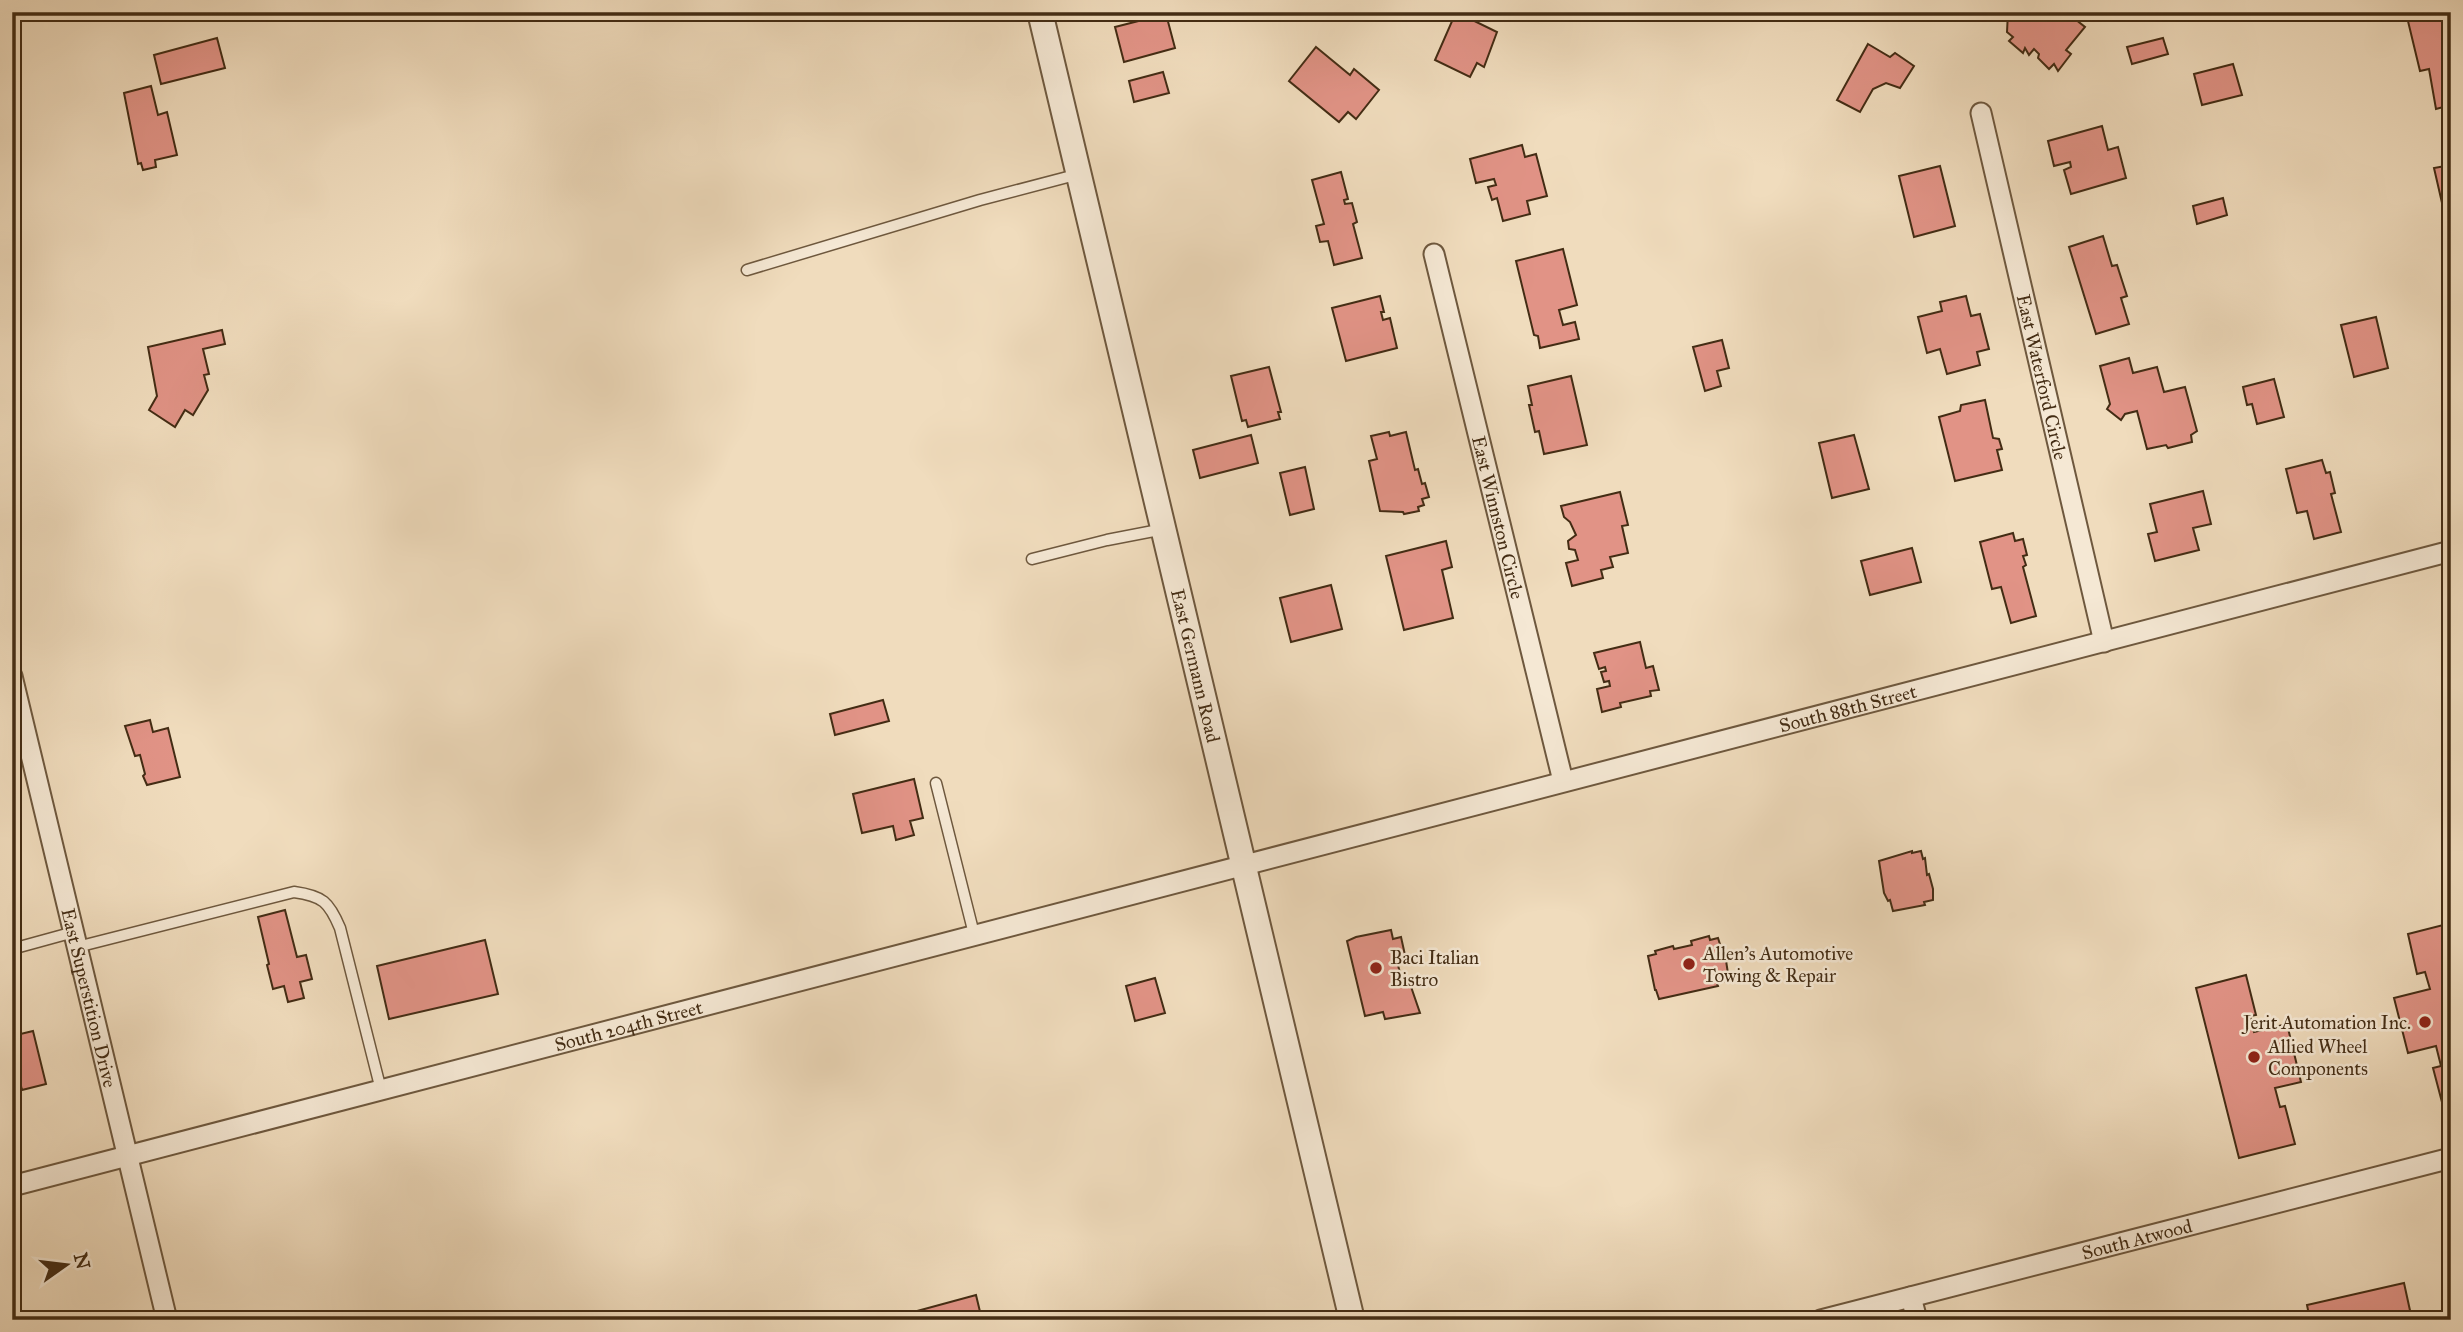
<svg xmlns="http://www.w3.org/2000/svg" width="2463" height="1332" viewBox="0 0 2463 1332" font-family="'IM FELL Great Primer',serif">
  <rect width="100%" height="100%" fill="#f0dcbd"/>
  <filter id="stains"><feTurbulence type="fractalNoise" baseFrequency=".00286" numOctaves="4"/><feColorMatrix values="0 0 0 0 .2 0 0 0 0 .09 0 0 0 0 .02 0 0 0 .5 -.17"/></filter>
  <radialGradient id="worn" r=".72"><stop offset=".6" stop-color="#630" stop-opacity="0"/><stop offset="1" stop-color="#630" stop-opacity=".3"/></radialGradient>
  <g fill="#e19386" stroke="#432c14" stroke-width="2">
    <polygon points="1271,12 1297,12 1273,18"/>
    <polygon points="1456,12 1497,32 1484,67 1477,63 1470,77 1435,60"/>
    <polygon points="2008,12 2033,12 2037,15 2039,12 2050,12 2056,17 2060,12 2066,12 2085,27 2066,50 2071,54 2058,71 2054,64 2049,69 2038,58 2039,54 2034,49 2029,55 2025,48 2023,53 2009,41 2013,37 2007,32"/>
    <polygon points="2428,12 2451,12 2451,105 2436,109 2429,69 2420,71 2407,17"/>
    <polygon points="1166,14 1175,48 1124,62 1115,27"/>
    <polygon points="217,38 225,68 161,84 154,55"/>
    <polygon points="2163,38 2168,54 2132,64 2127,47"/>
    <polygon points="1868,44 1890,57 1895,53 1914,66 1900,88 1886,83 1873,89 1860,112 1837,100"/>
    <polygon points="1316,47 1350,75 1354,69 1379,90 1356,119 1348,112 1339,122 1289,81"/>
    <polygon points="2233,64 2242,95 2202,105 2194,74"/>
    <polygon points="1163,72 1169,93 1134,102 1129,81"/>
    <polygon points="151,86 158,115 167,112 177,155 155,160 156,167 143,170 141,163 138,164 124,93"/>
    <polygon points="2102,126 2108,150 2118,147 2126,178 2071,194 2064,170 2071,167 2070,162 2054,166 2048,141"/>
    <polygon points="1522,145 1525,157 1536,154 1547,196 1527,201 1530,214 1503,221 1497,198 1492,200 1488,187 1496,185 1494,179 1476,183 1470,159"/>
    <polygon points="2451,165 2451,228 2448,229 2434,168"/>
    <polygon points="1940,166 1955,226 1914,237 1899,176"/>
    <polygon points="1341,172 1348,199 1344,200 1345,204 1352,203 1357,222 1353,224 1362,258 1334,265 1328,241 1320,242 1316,226 1324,224 1312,180"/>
    <polygon points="2223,198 2227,215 2197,224 2193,206"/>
    <polygon points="2103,236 2112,266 2117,265 2127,296 2121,298 2129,324 2096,334 2069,247"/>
    <polygon points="1563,249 1577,305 1559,310 1563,325 1575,322 1579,339 1540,348 1538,336 1534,335 1516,261"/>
    <polygon points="1380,296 1384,312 1381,312 1383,320 1390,318 1397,348 1346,361 1332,308"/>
    <polygon points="1966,296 1971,316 1980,314 1989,349 1977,352 1980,365 1947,374 1940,349 1927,353 1918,317 1942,311 1940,302"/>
    <polygon points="2376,317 2388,368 2354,377 2341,325"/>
    <polygon points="222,330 225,344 203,349 209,374 204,375 208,390 193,415 185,410 175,427 149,410 157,396 148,347"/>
    <polygon points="1722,340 1729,368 1717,371 1721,386 1705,391 1693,347"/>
    <polygon points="2129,358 2133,373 2157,367 2164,392 2185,387 2197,431 2191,435 2192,442 2168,448 2166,445 2147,449 2137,411 2125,414 2121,420 2107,409 2110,404 2100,366"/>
    <polygon points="1269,367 1281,412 1278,412 1280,419 1248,427 1246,420 1242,421 1231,376"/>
    <polygon points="1571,376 1587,445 1544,454 1539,431 1535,432 1529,405 1532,405 1528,386"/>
    <polygon points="2274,379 2284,417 2257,424 2252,404 2247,405 2243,387"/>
    <polygon points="1985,400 1993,438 1999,439 2002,449 1997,450 2002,470 1955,481 1939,417 1960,411 1961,405"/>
    <polygon points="1389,432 1390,436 1406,432 1415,470 1418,469 1422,484 1425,483 1429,497 1422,499 1424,505 1418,507 1419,511 1404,514 1403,512 1380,511 1369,461 1377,459 1371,436"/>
    <polygon points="1251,435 1258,463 1200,478 1193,450"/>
    <polygon points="1854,435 1869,489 1832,498 1819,443"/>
    <polygon points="2322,460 2326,473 2330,472 2335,493 2331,494 2341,532 2314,539 2307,511 2297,513 2286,469"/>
    <polygon points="1305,467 1314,509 1290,515 1280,473"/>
    <polygon points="2203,491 2211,524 2193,528 2199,550 2155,561 2148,534 2157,532 2150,504"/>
    <polygon points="1620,492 1628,525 1622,526 1628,553 1610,557 1613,567 1601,570 1603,578 1572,586 1566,563 1578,560 1575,550 1569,549 1568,541 1576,535 1570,522 1564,517 1561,506"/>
    <polygon points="2013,533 2015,541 2023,539 2027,555 2023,556 2026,565 2023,567 2036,616 2011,623 2001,587 1992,589 1980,542"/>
    <polygon points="1446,541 1452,567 1442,570 1453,618 1404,630 1386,556"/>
    <polygon points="1912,548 1921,582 1870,595 1861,561"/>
    <polygon points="1331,585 1342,629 1291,642 1280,598"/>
    <polygon points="1640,642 1646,668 1653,666 1659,690 1650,691 1651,696 1620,703 1621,707 1602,712 1597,689 1610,686 1609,681 1604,682 1601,672 1606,671 1605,667 1599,669 1594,653"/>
    <polygon points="883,700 889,721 835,735 830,714"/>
    <polygon points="150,720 153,732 168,728 180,777 147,785 143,776 145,774 140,755 135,756 125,726"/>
    <polygon points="914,779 923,818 910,821 914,835 896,840 893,826 862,833 853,794"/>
    <polygon points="1912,851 1912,853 1921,851 1923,859 1925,858 1927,875 1929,874 1933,889 1933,900 1924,902 1925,905 1893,911 1890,900 1888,901 1884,893 1879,861"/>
    <polygon points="285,910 297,957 306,955 312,979 300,982 304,998 288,1002 284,986 273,989 267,965 269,964 258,917"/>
    <polygon points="2451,923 2451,1104 2443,1106 2433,1068 2441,1066 2436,1046 2408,1053 2394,998 2430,989 2425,972 2417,974 2408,934"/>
    <polygon points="1391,930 1393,939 1401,937 1405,955 1396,958 1402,980 1408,978 1420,1013 1385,1019 1383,1012 1365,1016 1347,941 1356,937"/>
    <polygon points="1709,936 1710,940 1718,938 1723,954 1725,954 1729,980 1717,983 1718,986 1659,999 1656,990 1655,990 1648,956 1656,954 1655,951 1673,946 1674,949 1692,945 1691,941"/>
    <polygon points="485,940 498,994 389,1019 377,966"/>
    <polygon points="2246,975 2256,1015 2250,1016 2254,1032 2287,1024 2301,1082 2275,1088 2280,1107 2285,1106 2295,1144 2239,1158 2196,988"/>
    <polygon points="1155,978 1165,1013 1135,1021 1126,986"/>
    <polygon points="33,1031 46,1084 22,1090 12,1051 12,1036"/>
    <polygon points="2404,1283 2411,1315 2416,1314 2418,1320 2310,1320 2307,1305"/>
    <polygon points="976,1295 982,1320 907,1320 906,1314"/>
  </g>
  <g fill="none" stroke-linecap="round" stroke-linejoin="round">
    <defs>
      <g id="service">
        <polyline points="747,270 980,200 1079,174"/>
        <polyline points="1032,559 1107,540 1164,529"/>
        <polyline points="936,783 974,934"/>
        <path d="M77,947l217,-55c29,4 35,10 46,36l41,162"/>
        <polyline points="12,949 74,932"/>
      </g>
      <g id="minor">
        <path id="s1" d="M1981,113l123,529"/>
        <path id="s2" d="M1434,254l129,527"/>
        <path id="s3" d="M12,676l155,644"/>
        <path id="s4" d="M12,1186l2439,-635"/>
        <polyline points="1911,1297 1917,1320"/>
        <path id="s5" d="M1821,1320l630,-162"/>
      </g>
      <g id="tertiary">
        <path id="s6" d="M1040,12l312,1308"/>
      </g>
    </defs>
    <use href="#service" stroke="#6e583e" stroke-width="13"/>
    <use href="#minor" stroke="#6e583e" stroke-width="23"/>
    <use href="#tertiary" stroke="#6e583e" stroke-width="28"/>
    <use href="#service" stroke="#f5e8d4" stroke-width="10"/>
    <use href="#minor" stroke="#f5e8d4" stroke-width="19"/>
    <use href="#tertiary" stroke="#f5e8d4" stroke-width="24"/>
  </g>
  <g fill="#8f2418" stroke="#f5e8d4" stroke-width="2.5">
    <circle cx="1689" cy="964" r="7"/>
    <circle cx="1376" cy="968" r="7"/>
    <circle cx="2425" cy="1022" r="7"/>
    <circle cx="2254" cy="1057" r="7"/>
  </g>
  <g text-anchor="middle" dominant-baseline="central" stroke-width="5" stroke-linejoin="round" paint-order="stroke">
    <g font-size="19" fill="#432c14" stroke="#f5e8d4">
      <text stroke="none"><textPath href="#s1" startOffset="271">East Waterford Circle</textPath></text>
      <text stroke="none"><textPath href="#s2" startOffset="271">East Winnston Circle</textPath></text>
      <text stroke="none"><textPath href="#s6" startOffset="672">East Germann Road</textPath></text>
      <text stroke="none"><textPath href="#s4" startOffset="1897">South 88th Street</textPath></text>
      <text stroke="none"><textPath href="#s3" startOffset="331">East Superstition Drive</textPath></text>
      <text stroke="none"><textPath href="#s4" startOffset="637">South 204th Street</textPath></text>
      <text stroke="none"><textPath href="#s5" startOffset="326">South Atwood</textPath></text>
    </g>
    <g font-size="19" fill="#432c14" stroke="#f5e8d4" text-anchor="start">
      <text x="1703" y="953">Allen's Automotive<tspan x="1703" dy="22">Towing &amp; Repair</tspan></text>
      <text x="1390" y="957">Baci Italian<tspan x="1390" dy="22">Bistro</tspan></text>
      <text x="2411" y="1022" text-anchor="end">Jerit Automation Inc.</text>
      <text x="2268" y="1046">Allied Wheel<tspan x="2268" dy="22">Components</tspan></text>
    </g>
  </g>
  <rect width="2463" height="1332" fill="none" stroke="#f0dcbd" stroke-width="42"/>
  <rect x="14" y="14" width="2435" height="1304" fill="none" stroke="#432c14" stroke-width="3.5"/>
  <rect x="21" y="21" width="2421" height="1290" fill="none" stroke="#432c14" stroke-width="2"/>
  <g transform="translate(66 1265) rotate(76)" stroke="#f5e8d4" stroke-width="5" paint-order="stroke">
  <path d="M0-5L12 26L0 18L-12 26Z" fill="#432c14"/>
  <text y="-10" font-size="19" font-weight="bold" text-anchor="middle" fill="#432c14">N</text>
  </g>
  <rect width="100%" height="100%" filter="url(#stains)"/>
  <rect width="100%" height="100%" fill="url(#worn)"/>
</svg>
